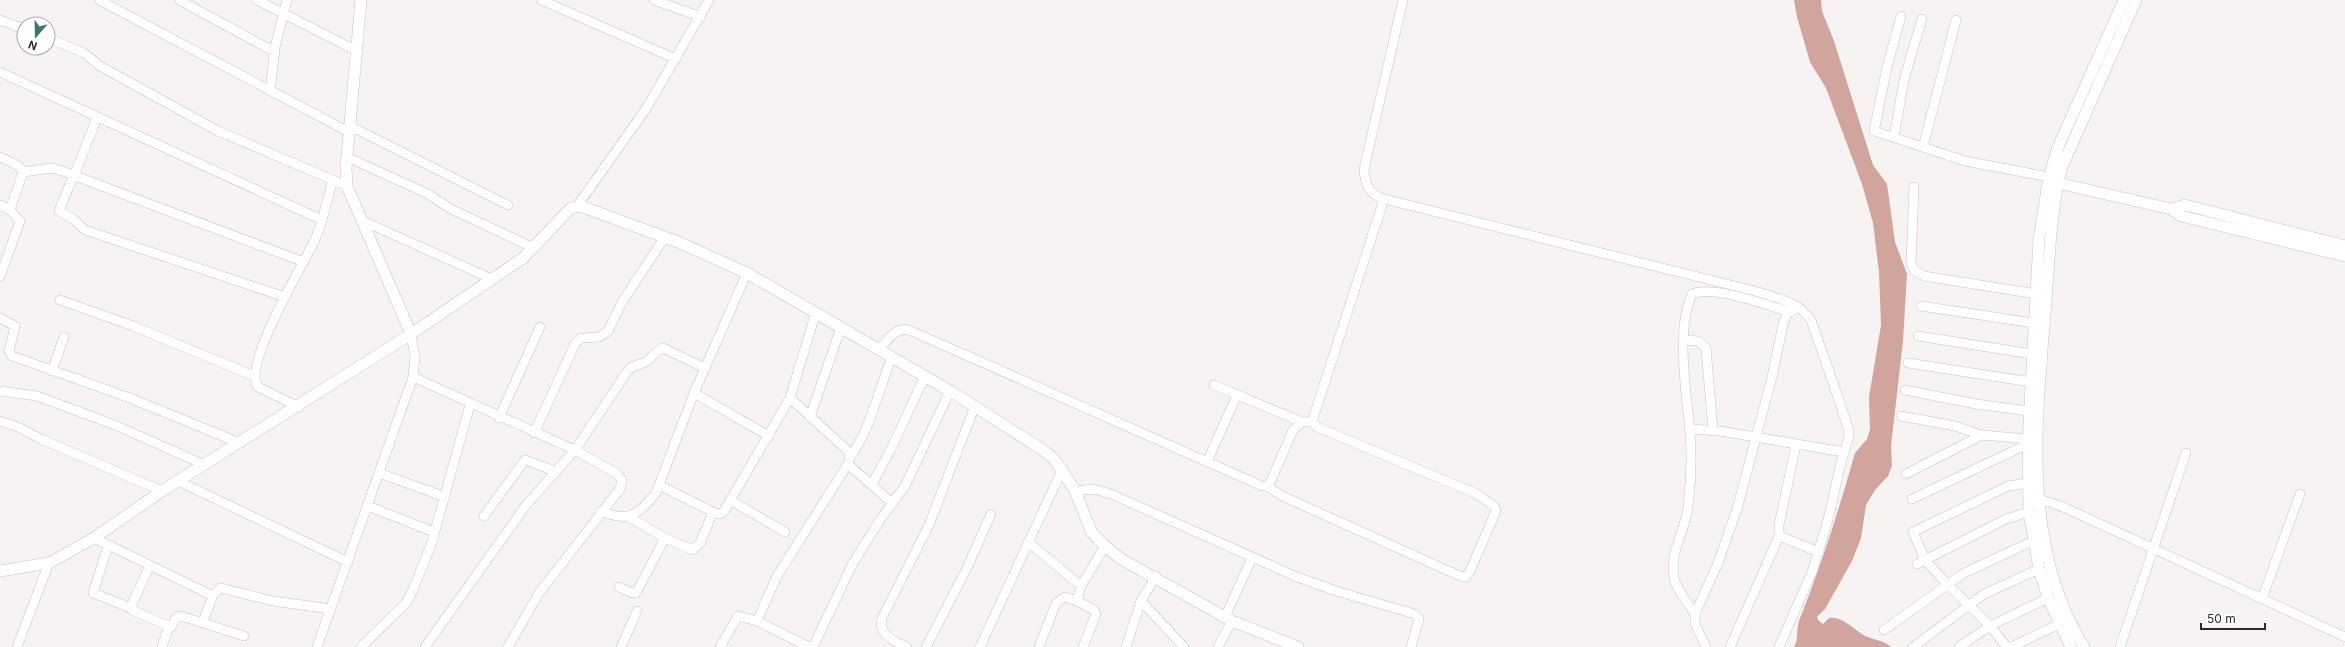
<svg xmlns="http://www.w3.org/2000/svg" width="2345" height="647" viewBox="0 0 2345 647" font-family="Inter,sans-serif">
  <rect width="100%" height="100%" fill="#f7f3f3"/>
  <path fill="#d1a49e" d="M1794,0h27l1,11 12,30 39,124 14,19 8,58 12,32 -4,67 -12,105 1,20 -4,10 -13,14 -9,15 -5,33 -9,23 -27,48 -8,8 1,3 5,4 6,-6c14,-2 25,12 36,18 9,4 19,4 26,11h-97c5,-8 2,-17 5,-26 22,-55 40,-111 56,-168l12,-14 3,-10 -1,-32 12,-72 -2,-53 -6,-49 -11,-39 -36,-96 -16,-26 -13,-45z"/>
  <g fill="none" stroke-linecap="round" stroke-linejoin="round">
    <defs>
      <g id="minor">
        <polyline points="99,0 349,132"/>
        <polyline points="179,0 275,52"/>
        <polyline points="257,0 357,51"/>
        <polyline points="541,0 676,59"/>
        <polyline points="654,0 701,17"/>
        <path d="M1403,0l-39,169c1,15 4,25 20,30l371,92c21,7 43,10 56,29l27,77 11,34 -1,9 -6,18 -14,62 -16,52 -33,75"/>
        <polyline points="1901,16 1887,67 1874,131 1965,161 2049,177"/>
        <polyline points="0,20 24,29"/>
        <polyline points="48,38 84,53 100,66 218,131 347,186"/>
        <polyline points="0,72 322,220"/>
        <polyline points="270,91 275,47 287,0"/>
        <polyline points="97,118 76,171 75,175 78,177 304,262"/>
        <polyline points="350,126 508,205"/>
        <polyline points="1894,137 1904,80 1922,19"/>
        <polyline points="1923,147 1956,20"/>
        <polyline points="0,157 19,166 23,172 10,210"/>
        <polyline points="347,157 428,194 451,209 534,248"/>
        <polyline points="23,172 52,168 75,175"/>
        <polyline points="74,174 59,211 73,219 85,230 285,297"/>
        <polyline points="1914,187 1911,264 1915,271 1924,276 2036,294"/>
        <polyline points="0,205 10,210 20,221 0,277"/>
        <polyline points="577,206 646,109 709,0"/>
        <polyline points="363,221 492,279"/>
        <polyline points="60,300 133,326 254,376"/>
        <polyline points="1921,306 2034,323"/>
        <polyline points="0,318 15,326 9,351 12,356 130,398 240,443"/>
        <polyline points="1918,336 2032,354"/>
        <polyline points="1684,340 1698,341 1706,348 1713,431"/>
        <path d="M879,349c9,-9 16,-22 30,-19l353,156h5l3,-3 23,-53 9,-8h10"/>
        <polyline points="1908,363 2031,382"/>
        <polyline points="52,371 64,337"/>
        <polyline points="413,377 575,450 616,473 622,480 620,489 539,593 508,647"/>
        <polyline points="1214,385 1302,422"/>
        <polyline points="1905,390 1976,404 2029,411"/>
        <polyline points="0,391 37,396 115,425 205,465"/>
        <polyline points="694,393 769,436"/>
        <path d="M299,407l-41,-20c-16,-21 44,-121 56,-145 9,-20 13,-42 19,-62"/>
        <polyline points="1901,416 1955,426 1982,435 2028,439"/>
        <polyline points="810,417 841,327"/>
        <polyline points="499,418 540,327"/>
        <polyline points="0,421 18,427 41,439 162,491"/>
        <polyline points="1690,429 1720,431 1844,452"/>
        <polyline points="534,433 575,344 581,338 599,337 608,331 622,302 665,237"/>
        <polyline points="1796,445 1779,525 1779,536 1819,552"/>
        <path d="M850,457c20,-26 29,-69 42,-100"/>
        <polyline points="1207,462 1237,395"/>
        <polyline points="848,464 892,503"/>
        <polyline points="379,473 445,497"/>
        <polyline points="1906,474 1982,435"/>
        <polyline points="178,481 348,562"/>
        <polyline points="872,484 891,449 925,376"/>
        <polyline points="659,485 713,512 720,514 724,511 790,398 816,312"/>
        <polyline points="1267,486 1282,496 1460,576 1466,577 1470,571 1493,518 1496,510 1494,506 1477,494 1317,427 1312,422 1384,199"/>
        <polyline points="1075,491 1094,489 1111,494 1297,577 1339,592 1415,614 1419,619 1411,647"/>
        <polyline points="1912,499 2028,444"/>
        <polyline points="2039,499 2061,506 2345,637"/>
        <polyline points="730,500 785,532"/>
        <polyline points="368,506 434,532"/>
        <path d="M601,511c27,12 37,4 55,-18l38,-100 53,-120"/>
        <polyline points="484,516 525,460 555,471"/>
        <polyline points="629,517 665,538 693,550 700,543 713,512"/>
        <polyline points="94,538 209,594 213,595 220,588 225,589 273,601 331,609"/>
        <polyline points="1028,542 1081,586"/>
        <polyline points="108,546 93,593 131,608"/>
        <polyline points="1917,564 2006,519 2029,512"/>
        <polyline points="149,567 132,604 132,610 171,627 177,617 181,616 244,636"/>
        <polyline points="619,587 632,593 636,593 665,538"/>
        <polyline points="2262,599 2300,494"/>
        <polyline points="1077,601 1094,610 1096,614 1083,647"/>
        <polyline points="1141,601 1184,647"/>
        <path d="M1695,614c-7,-11 -19,-24 -21,-37 -5,-26 12,-46 14,-71 3,-23 4,-49 2,-73 -3,-40 -15,-101 2,-139 19,-9 77,11 97,18"/>
        <polyline points="1225,617 1252,558"/>
        <polyline points="757,621 777,576 848,464 850,457 848,451 790,398"/>
        <polyline points="203,622 213,595"/>
        <polyline points="1884,630 1964,573 2033,541"/>
        <polyline points="17,647 49,563"/>
        <polyline points="162,647 169,626"/>
        <polyline points="317,647 413,377 415,357 411,334"/>
        <polyline points="361,647 406,603 412,592 431,545 470,405"/>
        <path d="M425,647l102,-143 48,-54 54,-81c6,-5 12,-4 18,-8 6,-5 9,-10 16,-13l42,20"/>
        <polyline points="621,647 637,611"/>
        <polyline points="720,647 738,616 757,621 809,647"/>
        <polyline points="813,647 853,563 880,520 905,486 950,391"/>
        <path d="M907,647c-13,-6 -29,-11 -25,-29l47,-93 46,-119"/>
        <polyline points="926,647 966,570 991,514"/>
        <polyline points="980,647 1062,470"/>
        <polyline points="1039,647 1056,603 1065,597 1077,601 1081,586 1105,546"/>
        <polyline points="1126,647 1141,601 1156,576"/>
        <polyline points="1218,647 1232,621"/>
        <polyline points="1706,647 1695,624 1695,614 1718,563 1737,509 1772,377 1783,324 1787,313 1794,310"/>
        <polyline points="1730,647 1779,536"/>
        <polyline points="1913,647 1984,594 2039,569"/>
        <polyline points="1959,647 1990,626 2048,598"/>
        <polyline points="2007,647 1990,626 1947,584 1925,560 1913,532 2008,486 2028,483"/>
        <polyline points="2011,647 2059,624"/>
        <polyline points="2120,647 2186,453"/>
      </g>
      <g id="tertiary">
        <polyline points="361,0 346,168 347,186 411,334"/>
        <polyline points="2058,183 2171,209"/>
        <polyline points="2345,246 2185,205 2171,209 2181,216 2345,256"/>
        <polyline points="0,571 49,563 94,538 162,491 411,334 523,258 571,208 580,206 678,242 747,273 950,391 1040,448 1053,458 1062,470 1075,491 1092,533 1105,546 1121,559 1232,621 1298,647"/>
        <polyline points="2071,647 2048,598 2039,569 2029,512 2028,444 2039,239 2049,177 2058,147 2124,0"/>
        <path d="M2084,647c-62,-98 -48,-224 -39,-333 4,-48 5,-98 16,-145l75,-169"/>
      </g>
    </defs>
    <use href="#minor" stroke="#c8c4c3" stroke-width="10"/>
    <use href="#tertiary" stroke="#c8c4c3" stroke-width="12"/>
    <use href="#minor" stroke="#fff" stroke-width="9"/>
    <use href="#tertiary" stroke="#fff" stroke-width="11"/>
  </g>
  <g transform="translate(36 36) rotate(200)"><circle r="19" fill="#ffffff" stroke="#aaa9a9"/>
  <path d="M0-3L7 15L0 10L-7 15Z" fill="#367869"/>
  <text y="-6" font-size="11" font-weight="bold" text-anchor="middle" fill="#2b2929">N</text>
  </g>
  <path d="M2201 623v6h64v-6" fill="none" stroke="#2b2929" stroke-width="2"/>
  <text x="2207" y="623" font-size="12" fill="#2b2929" stroke="#ffffff" stroke-width="3" paint-order="stroke">50 m</text>
</svg>
